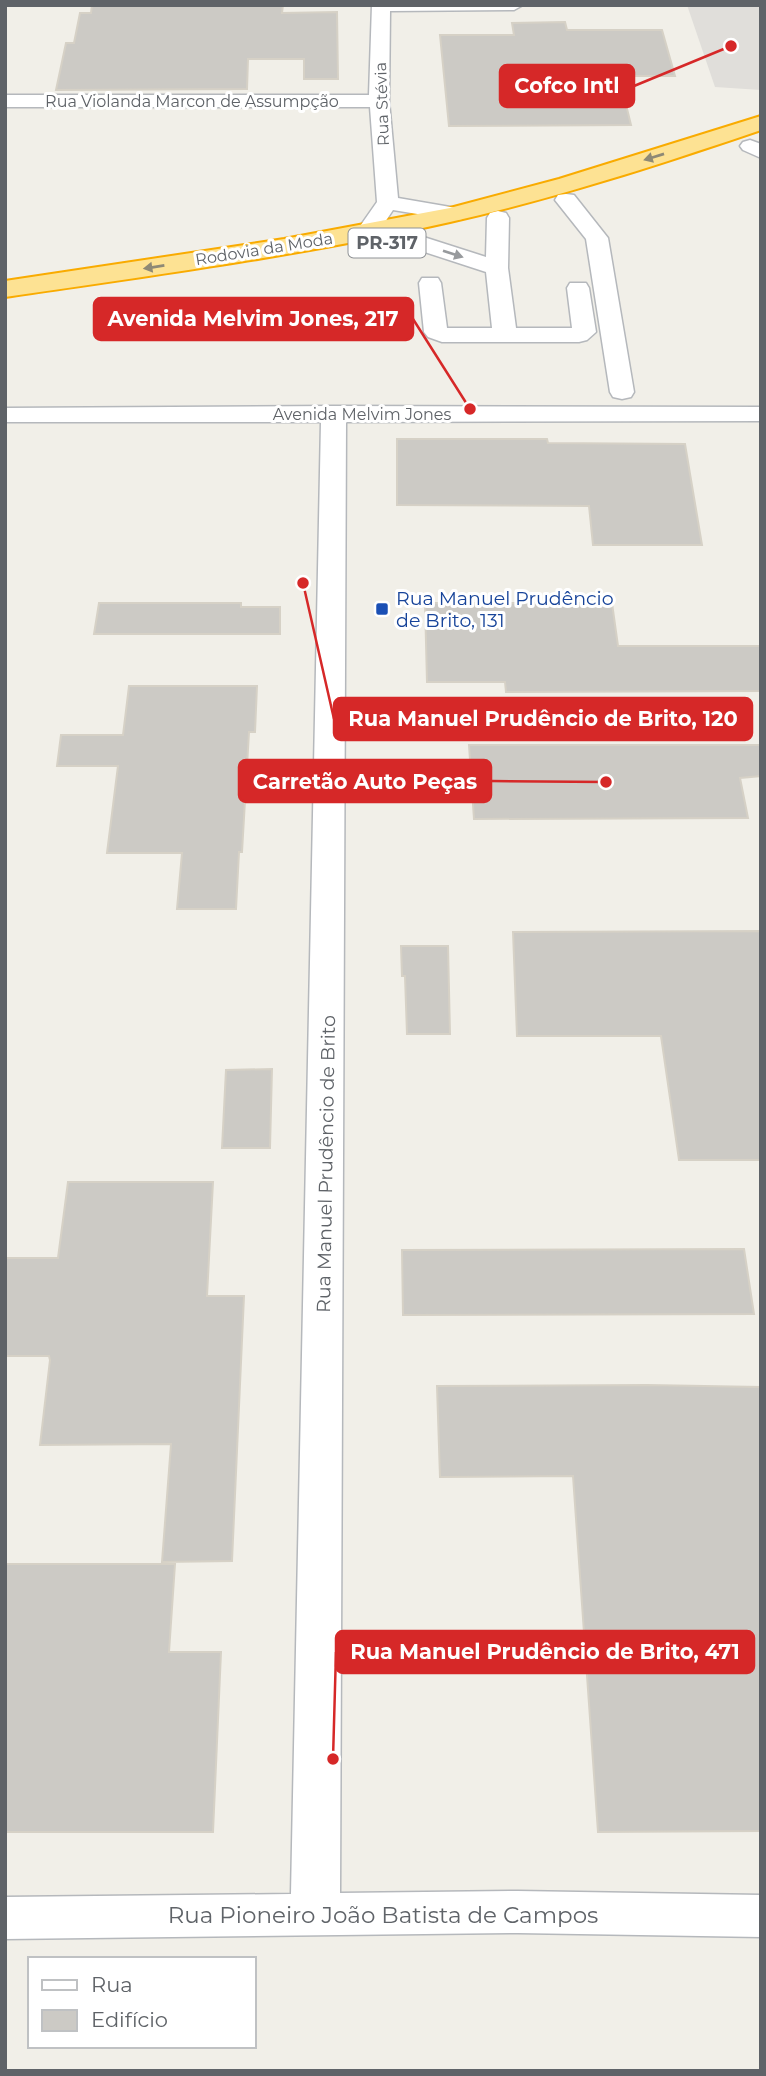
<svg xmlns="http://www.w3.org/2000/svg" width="766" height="2076" viewBox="0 0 766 2076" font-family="Montserrat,sans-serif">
  <rect width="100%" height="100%" fill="#f1efe8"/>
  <polygon fill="#e0deda" points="687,5 761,5 761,90 715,87"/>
  <g fill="#cccac5" stroke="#d6d1c6" stroke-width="2">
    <polygon points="92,5 283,5 282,13 337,12 338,79 304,79 304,59 248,59 247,89 56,90 66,43 74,43 80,13 91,13"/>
    <polygon points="565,22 567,30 662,30 675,76 619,76 631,125 449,126 440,35 514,35 512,23"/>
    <polygon points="397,439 547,439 548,443 685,444 702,545 593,545 589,506 397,505"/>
    <polygon points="99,603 241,603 241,607 280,607 280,634 94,634"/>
    <polygon points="425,603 612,603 618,646 761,646 761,691 506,692 505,682 427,682"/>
    <polygon points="129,686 257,686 255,732 249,732 242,852 239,852 236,909 177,909 182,853 107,853 118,766 57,766 61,735 123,735"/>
    <polygon points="469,745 761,745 761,776 740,778 748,818 474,819"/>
    <polygon points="761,931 761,1160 679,1160 661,1036 517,1036 513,932"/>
    <polygon points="401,946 448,946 450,1034 407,1034 405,976 402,976"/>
    <polygon points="272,1069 270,1148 222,1148 226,1070"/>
    <polygon points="68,1182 213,1182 207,1296 244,1296 232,1561 162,1562 171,1444 40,1445 50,1360 49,1356 5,1356 5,1258 58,1258"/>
    <polygon points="744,1249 754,1314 403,1315 402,1250"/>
    <polygon points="647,1385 761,1387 761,1831 598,1832 573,1476 440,1477 437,1386"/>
    <polygon points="5,1564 175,1564 169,1652 221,1652 213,1832 5,1832"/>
  </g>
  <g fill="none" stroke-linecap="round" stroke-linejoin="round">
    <defs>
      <g id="minor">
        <polygon points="372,5 523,5 514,10 390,11 389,101 398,198 462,209 465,214 462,219 454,220 393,210 375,237 359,237 356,232 377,202 370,107 5,107 5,95 369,95"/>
        <polygon points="750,140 761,144 761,158 743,150 740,146 743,142"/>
        <polygon points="566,194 574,195 608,238 634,392 631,397 622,399 613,397 610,392 586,239 555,200 558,195"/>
        <polygon points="498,211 506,213 509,218 508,268 516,328 572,328 567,288 570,283 586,283 589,288 596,332 587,340 579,342 442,342 428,337 424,332 419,283 422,278 438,278 441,283 447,328 492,328 486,272 400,244 397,239 400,234 408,232 486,257 487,218 490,213"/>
        <polygon points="334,406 761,407 761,421 346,422 340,1893 518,1891 761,1895 761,1937 518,1933 5,1939 5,1897 291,1894 321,422 5,422 5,408"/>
      </g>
      <path id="highway" d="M761,116v14c-103,35 -205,68 -311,92 -146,33 -296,53 -445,75v-16l279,-42 166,-31 109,-29z"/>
    </defs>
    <use href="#minor" stroke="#b5b8bc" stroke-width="3"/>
    <use href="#highway" stroke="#f9ab00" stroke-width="4"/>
    <use href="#minor" fill="#fff" fill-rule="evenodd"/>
    <use href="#highway" fill="#fde293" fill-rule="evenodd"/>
  </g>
  <defs><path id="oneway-solid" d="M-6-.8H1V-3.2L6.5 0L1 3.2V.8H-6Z" transform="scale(1.75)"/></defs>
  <g fill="#8e8975">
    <use href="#oneway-solid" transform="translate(654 157) rotate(163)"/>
    <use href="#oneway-solid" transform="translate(154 267) rotate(171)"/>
  </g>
  <use fill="#979a9d" href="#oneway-solid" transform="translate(453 254) rotate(18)"/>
  <rect fill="#1a4fb4" stroke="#fff" stroke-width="2.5" x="375" y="602" width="14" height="14" rx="3.5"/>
  <g text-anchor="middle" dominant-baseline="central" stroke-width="6" stroke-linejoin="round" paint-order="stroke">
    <g font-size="16" fill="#5f6368" stroke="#fff">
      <text x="192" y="101">Rua Violanda Marcon de Assumpção</text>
      <text transform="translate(382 104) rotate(-92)">Rua Stévia</text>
      <text transform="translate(264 249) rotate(-9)">Rodovia da Moda</text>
      <text x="362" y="414">Avenida Melvim Jones</text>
    </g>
    <rect fill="#fff" stroke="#8f9295" stroke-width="2" x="348.5" y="228.5" width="77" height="29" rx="5"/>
    <g font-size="18" font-weight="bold" fill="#5f6368">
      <text x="387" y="243">PR-317</text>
    </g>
    <g font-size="19" fill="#164399" stroke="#fff" text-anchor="start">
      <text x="396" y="598">Rua Manuel Prudêncio<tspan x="396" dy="22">de Brito, 131</tspan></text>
    </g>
    <g font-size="19" fill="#5f6368" stroke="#fff">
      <text transform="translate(326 1164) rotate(-89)">Rua Manuel Prudêncio de Brito</text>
    </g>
    <g font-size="23" fill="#5f6368" stroke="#fff">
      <text x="383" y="1915">Rua Pioneiro João Batista de Campos</text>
    </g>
  </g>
  <path fill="none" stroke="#d62828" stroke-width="2.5" d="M731 46L634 86M470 409L413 319M303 583L334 719M606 782L491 781M333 1759L336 1652"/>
  <g fill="#d62828" stroke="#fff" stroke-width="2.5">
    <circle cx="731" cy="46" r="7"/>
    <circle cx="470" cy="409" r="7"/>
    <circle cx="303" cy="583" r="7"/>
    <circle cx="606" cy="782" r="7"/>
    <circle cx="333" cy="1759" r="7"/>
  </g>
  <g fill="#d62828" stroke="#d62828" stroke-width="2.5">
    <rect x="500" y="65" width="134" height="42" rx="7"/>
    <rect x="94" y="298" width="319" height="42" rx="7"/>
    <rect x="334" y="698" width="418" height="42" rx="7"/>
    <rect x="239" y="760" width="252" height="42" rx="7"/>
    <rect x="336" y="1631" width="418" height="42" rx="7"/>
  </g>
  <g font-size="21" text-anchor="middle" font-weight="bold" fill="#fff">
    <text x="567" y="93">Cofco Intl</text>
    <text x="253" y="326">Avenida Melvim Jones, 217</text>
    <text x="543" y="726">Rua Manuel Prudêncio de Brito, 120</text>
    <text x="365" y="789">Carretão Auto Peças</text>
    <text x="545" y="1659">Rua Manuel Prudêncio de Brito, 471</text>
  </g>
  <rect width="766" height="2076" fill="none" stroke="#5f6368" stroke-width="14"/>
  <rect x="28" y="1957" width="228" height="91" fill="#ffffff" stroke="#bfc1c3" stroke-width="2"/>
  <rect x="42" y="1980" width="35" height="10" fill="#ffffff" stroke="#bfc1c3" stroke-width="2"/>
  <text x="91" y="1992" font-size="21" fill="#5f6368">Rua</text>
  <rect x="42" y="2010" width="35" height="21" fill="#cccac5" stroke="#bfc1c3" stroke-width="2"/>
  <text x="91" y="2027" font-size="21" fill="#5f6368">Edifício</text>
</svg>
